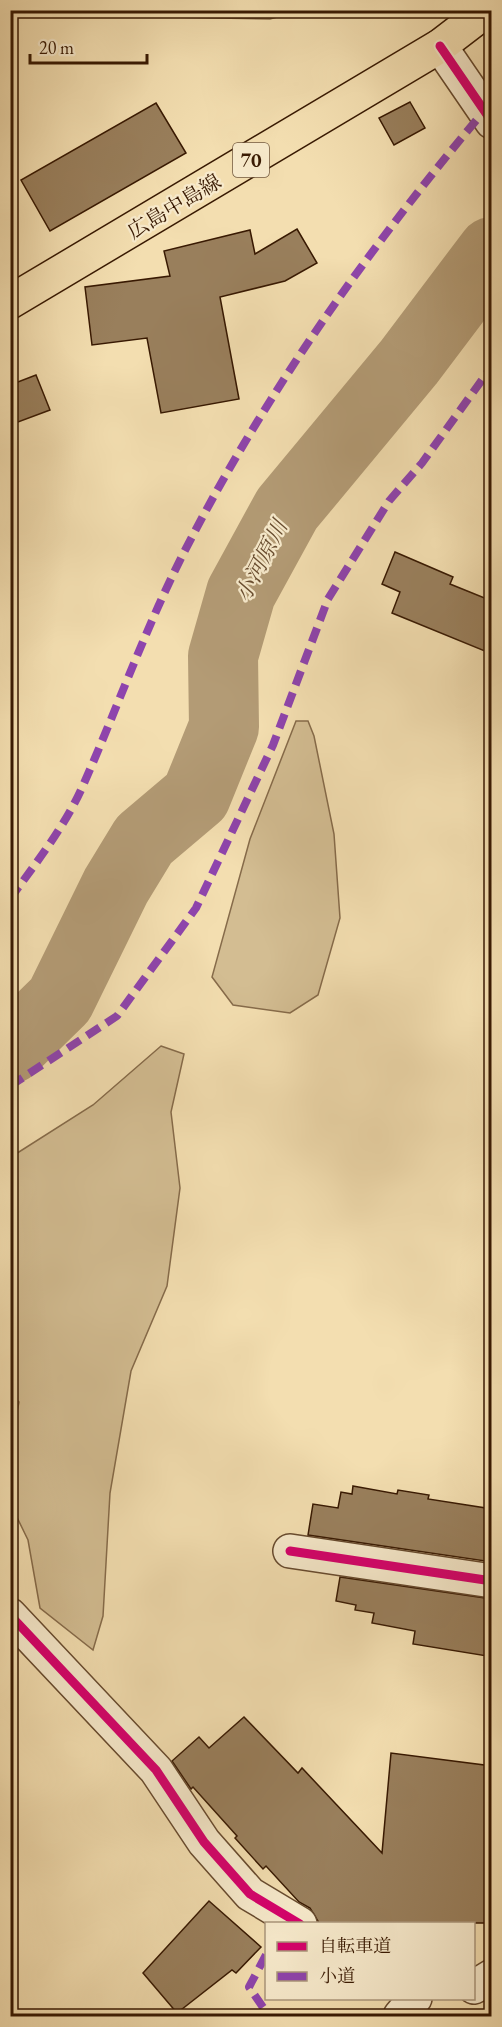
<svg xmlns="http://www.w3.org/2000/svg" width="502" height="2027" viewBox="0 0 502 2027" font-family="'EB Garamond','Noto Serif JP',serif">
  <rect width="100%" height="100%" fill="#f3deb0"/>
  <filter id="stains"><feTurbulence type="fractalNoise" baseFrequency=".00333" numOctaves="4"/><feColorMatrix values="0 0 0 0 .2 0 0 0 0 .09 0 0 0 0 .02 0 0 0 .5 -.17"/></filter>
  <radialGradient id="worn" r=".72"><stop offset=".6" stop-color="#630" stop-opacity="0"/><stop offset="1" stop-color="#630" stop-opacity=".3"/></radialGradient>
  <g fill="#d3bd92" stroke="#866b4a" stroke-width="1.5">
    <polygon points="11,10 299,10 299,11 270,19 15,14 11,13"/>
    <polygon points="296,721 308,721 314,736 334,834 340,918 318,995 290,1013 233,1005 212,977 250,839"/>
    <polygon points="161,1046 184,1054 171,1112 180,1188 167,1286 131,1371 110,1493 103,1616 93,1650 40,1608 28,1540 11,1505 11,1442 19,1402 10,1393 11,1157 93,1105"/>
  </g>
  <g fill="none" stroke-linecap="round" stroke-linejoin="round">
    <polyline stroke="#b39b75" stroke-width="70" points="10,1049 60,1000 116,886 144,840 196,796 224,727 223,656 241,593 287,509 409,362 492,252"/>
  </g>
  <g fill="#997f5c" stroke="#381902" stroke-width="1.5">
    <polygon points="410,102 425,128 394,145 379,118"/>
    <polygon points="156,103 186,153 50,231 21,180"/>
    <polygon points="297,229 317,263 285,281 220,297 239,399 161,413 147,338 92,345 85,287 170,276 164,251 250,230 255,254"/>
    <polygon points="36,375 50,410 10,425 10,385"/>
    <polygon points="395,552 453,577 450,584 492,601 492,654 392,613 400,592 382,584"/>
    <polygon points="353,1486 397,1494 398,1490 429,1495 428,1499 492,1509 492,1562 308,1535 313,1504 338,1508 341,1492 352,1494"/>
    <polygon points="340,1577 492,1599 492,1646 488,1646 487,1656 413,1644 415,1631 372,1623 374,1613 355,1610 356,1605 336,1601"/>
    <polygon points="244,1717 298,1773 302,1768 382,1853 391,1753 492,1766 492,1923 319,1923 310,1908 299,1902 266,1866 263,1869 235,1838 237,1836 193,1787 191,1789 172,1761 199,1737 209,1748"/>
    <polygon points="209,1901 261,1947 236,1973 232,1970 177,2013 143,1973"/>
  </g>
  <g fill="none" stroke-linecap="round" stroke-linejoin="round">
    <defs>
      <g id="street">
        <polyline points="440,46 492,122"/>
        <polyline points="290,1551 492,1581"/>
        <polyline points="10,1615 156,1770 204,1842 250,1894 300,1924"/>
        <polyline points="474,1987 492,1976"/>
        <polyline points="400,2016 415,1998"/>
      </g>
      <polyline id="primary" points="10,302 440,46 487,10"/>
    </defs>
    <use href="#street" stroke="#674a2e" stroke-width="36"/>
    <use href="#primary" stroke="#381902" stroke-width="36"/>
    <use href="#street" stroke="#f7eacc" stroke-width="33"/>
    <use href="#primary" stroke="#f3deb0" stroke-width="33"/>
    <g stroke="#8e44ad" stroke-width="8" stroke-dasharray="15 8" stroke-linecap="butt">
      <path d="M10,899c25,-35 53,-70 71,-109 38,-85 68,-173 112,-255 80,-153 180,-292 291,-424"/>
      <polyline points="10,1086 117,1016 196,908 273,745 328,599 389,501 422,463 492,366"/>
      <polyline points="266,1955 249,1987 269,2016"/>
    </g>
    <defs>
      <g id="cycleway">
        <polyline points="440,46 492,122"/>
        <polyline points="290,1551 492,1581"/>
        <polyline points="10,1615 156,1770 204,1842 250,1894 300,1924"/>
      </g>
    </defs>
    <use href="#cycleway" stroke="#f7eacc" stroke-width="13"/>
    <use href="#cycleway" stroke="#d6006c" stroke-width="9"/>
  </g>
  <g text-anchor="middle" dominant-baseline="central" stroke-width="4.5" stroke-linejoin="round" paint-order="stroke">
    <rect fill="#f7eacc" stroke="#71583f" stroke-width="1.5" x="233" y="143" width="36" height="34" rx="4.5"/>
    <g font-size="20" font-weight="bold" fill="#381902">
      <text x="251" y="160">70</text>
    </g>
    <g font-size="21" fill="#381902" stroke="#f7eacc">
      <text transform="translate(174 206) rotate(-31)">広島中島線</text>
    </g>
    <g font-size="22" font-style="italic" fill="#694d30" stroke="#f7eacc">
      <text transform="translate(261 561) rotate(-63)">小河原川</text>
    </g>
  </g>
  <rect width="502" height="2027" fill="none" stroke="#f3deb0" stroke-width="36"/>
  <rect x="12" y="12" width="478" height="2003" fill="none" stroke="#381902" stroke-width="3"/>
  <rect x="18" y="18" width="466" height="1991" fill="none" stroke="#381902" stroke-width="1.5"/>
  <rect x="265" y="1922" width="210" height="78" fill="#f7eacc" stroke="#ab967b" stroke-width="1.5"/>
  <rect x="277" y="1942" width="30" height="9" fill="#d6006c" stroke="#ab967b" stroke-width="1.5"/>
  <text x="319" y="1952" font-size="18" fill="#381902">自転車道</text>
  <rect x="277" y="1972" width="30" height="9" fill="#8e44ad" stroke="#ab967b" stroke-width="1.5"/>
  <text x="319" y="1982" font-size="18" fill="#381902">小道</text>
  <path d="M30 54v9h117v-9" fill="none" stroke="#381902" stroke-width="3"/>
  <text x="39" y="54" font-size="18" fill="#381902" stroke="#f7eacc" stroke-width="4.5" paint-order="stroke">20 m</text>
  <rect width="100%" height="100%" filter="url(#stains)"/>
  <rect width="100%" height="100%" fill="url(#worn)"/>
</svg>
